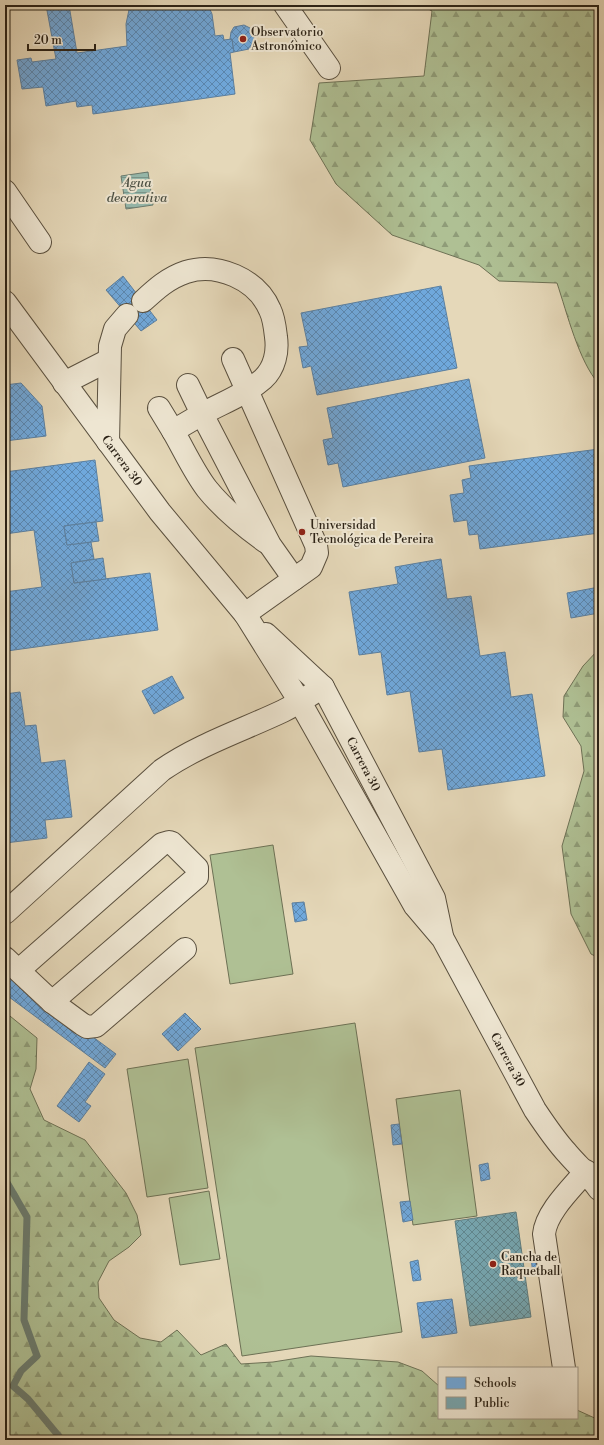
<svg xmlns="http://www.w3.org/2000/svg" width="604" height="1445" viewBox="0 0 604 1445" font-family="'Libre Bodoni',serif">
  <defs>
    <pattern id="forest-firs" width="22" height="20" patternUnits="userSpaceOnUse"><rect width="22" height="20" fill="#afc094"/><path d="M5 1l3.5 6h-7zM16 11l3.5 6h-7z" fill="#8f9c78"/></pattern>
    <pattern id="water-rules" width="6" height="5" patternUnits="userSpaceOnUse"><rect width="6" height="5" fill="#96baae"/><path d="M0 2.5h6" fill="none" stroke="#7b978d"/></pattern>
    <pattern id="schools-cross-hatch" width="8" height="8" patternUnits="userSpaceOnUse"><rect width="8" height="8" fill="#6fa8dc"/><path d="M0 0l8 8M0 8l8-8" fill="none" stroke="#5b88b1"/></pattern>
    <pattern id="public-cross-hatch" width="8" height="8" patternUnits="userSpaceOnUse"><rect width="8" height="8" fill="#76a5af"/><path d="M0 0l8 8M0 8l8-8" fill="none" stroke="#61868d"/></pattern>
  </defs>
  <rect width="100%" height="100%" fill="#e5d8b9"/>
  <filter id="stains"><feTurbulence type="fractalNoise" baseFrequency=".005" numOctaves="4"/><feColorMatrix values="0 0 0 0 .2 0 0 0 0 .09 0 0 0 0 .02 0 0 0 .5 -.17"/></filter>
  <radialGradient id="worn" r=".72"><stop offset=".6" stop-color="#630" stop-opacity="0"/><stop offset="1" stop-color="#630" stop-opacity=".3"/></radialGradient>
  <g fill="#afc094" stroke="#6d7155">
    <polygon points="273,845 293,974 230,984 210,855"/>
    <polygon points="355,1023 402,1332 242,1356 195,1048"/>
    <polygon points="188,1059 208,1188 147,1197 127,1069"/>
    <polygon points="460,1090 477,1216 413,1225 396,1099"/>
    <polygon points="209,1191 220,1259 180,1265 169,1198"/>
  </g>
  <g fill="url(#forest-firs)" stroke="#6d7155">
    <path d="M421,5h178v379c-20,-22 -32,-71 -42,-101l-58,-2 -20,-16 -87,-30 -56,-51 -26,-44 9,-57 105,-7 8,-65z"/>
    <polygon points="599,649 599,958 591,954 571,914 562,846 584,771 581,746 563,717 564,696 583,666"/>
    <polygon points="5,1012 37,1038 36,1069 30,1089 44,1120 85,1140 126,1193 137,1215 141,1235 129,1247 109,1261 98,1282 99,1298 114,1320 140,1338 161,1342 177,1330 201,1355 226,1344 241,1364 273,1362 311,1356 398,1362 422,1371 439,1386 439,1418 577,1418 577,1410 599,1420 599,1440 5,1440"/>
  </g>
  <polygon fill="url(#water-rules)" stroke="#6b7d71" points="148,172 153,205 126,209 121,176"/>
  <g fill="url(#schools-cross-hatch)" stroke="#5b80a1">
    <polygon points="5,5 31,5 5,9"/>
    <polygon points="46,5 69,5 77,53 127,46 126,24 130,5 208,5 212,14 215,36 223,35 224,40 232,39 234,52 230,53 235,94 93,114 92,105 77,107 76,101 46,106 43,87 22,89 17,60 31,58 32,62 56,59"/>
    <polygon points="244,25 252,29 255,41 249,49 234,52 232,39 230,39 231,32 234,27"/>
    <polygon points="123,276 157,320 141,331 106,290"/>
    <polygon points="441,286 457,368 317,395 311,366 303,368 299,347 308,346 301,313"/>
    <polygon points="469,379 485,458 343,487 338,463 328,465 323,440 333,438 327,408"/>
    <polygon points="21,383 42,406 46,436 5,441 5,385"/>
    <polygon points="599,449 599,533 480,549 478,534 469,535 467,520 454,522 450,495 464,493 462,480 471,478 469,466"/>
    <polygon points="95,460 103,521 64,526 67,545 91,542 94,559 71,563 74,583 150,573 158,630 7,651 5,634 5,592 42,587 34,530 5,534 5,472"/>
    <polygon points="96,522 99,541 67,545 64,526"/>
    <polygon points="103,558 106,579 74,583 71,563"/>
    <polygon points="441,559 447,599 471,596 480,656 505,652 511,697 532,694 545,776 448,790 442,749 419,752 410,691 387,695 381,652 359,655 349,592 398,584 395,567"/>
    <polygon points="599,587 599,613 571,618 567,593"/>
    <polygon points="172,676 184,698 154,714 142,691"/>
    <polygon points="20,692 25,726 36,725 41,763 65,760 72,817 45,820 47,838 5,843 5,694"/>
    <polygon points="304,902 307,920 295,922 292,903"/>
    <polygon points="5,972 116,1054 105,1068 5,994"/>
    <polygon points="185,1013 201,1029 178,1051 162,1034"/>
    <polygon points="89,1062 105,1074 85,1102 91,1106 79,1122 57,1106"/>
    <polygon points="399,1124 402,1144 393,1145 391,1125"/>
    <polygon points="488,1163 490,1179 481,1181 479,1165"/>
    <polygon points="410,1201 413,1220 403,1222 400,1202"/>
    <polygon points="538,1255 541,1274 533,1276 531,1256"/>
    <polygon points="418,1260 421,1280 413,1281 410,1262"/>
    <polygon points="452,1299 457,1333 422,1338 417,1303"/>
  </g>
  <polygon fill="url(#public-cross-hatch)" stroke="#607e81" points="516,1212 531,1317 470,1326 455,1221"/>
  <g fill="none" stroke-linecap="round" stroke-linejoin="round">
    <polyline stroke="#6b7d71" stroke-width="7" points="5,1179 27,1217 24,1320 37,1356 21,1371 13,1386 28,1399 62,1440"/>
    <defs>
      <g id="minor">
        <polyline points="285,5 329,68"/>
        <polyline points="5,191 40,242"/>
        <path d="M143,301c13,-12 25,-23 43,-29 31,-10 71,7 84,38 4,8 5,18 6,27 2,14 -1,31 -13,42 -17,15 -41,24 -61,35l68,131 24,34"/>
        <path id="s1" d="M5,302l155,210 85,102 55,88 115,204 28,33 92,171c10,15 20,30 32,43 11,13 22,22 32,36"/>
        <polyline points="233,359 316,545 317,553 311,567 245,614"/>
        <polyline points="64,383 109,360"/>
        <path d="M188,385l14,29 -29,17c11,19 21,41 34,58 17,21 38,38 59,53"/>
        <polyline points="159,408 173,431"/>
        <polyline points="108,442 110,346 115,329 127,315"/>
        <path id="s2" d="M266,634l57,53 111,211 8,38"/>
        <path d="M5,913l157,-143c38,-26 81,-40 121,-59 14,-7 27,-16 40,-24"/>
        <polyline points="5,958 52,1002 82,1024 87,1027 96,1026 185,949"/>
        <polyline points="19,970 162,844 169,842 172,843 197,868 197,877 52,1002"/>
        <path d="M564,1368l-20,-134c2,-22 28,-46 42,-63"/>
      </g>
    </defs>
    <use href="#minor" stroke="#5a503f" stroke-width="24"/>
    <use href="#minor" stroke="#eee6d2" stroke-width="22"/>
  </g>
  <g fill="#8f2418" stroke="#eee6d2" stroke-width="1.5">
    <circle cx="243" cy="39" r="4"/>
    <circle cx="302" cy="532" r="4"/>
    <circle cx="493" cy="1264" r="4"/>
  </g>
  <g text-anchor="middle" dominant-baseline="central" stroke-width="4" stroke-linejoin="round" paint-order="stroke">
    <g font-size="12" fill="#2b2216" stroke="#eee6d2" text-anchor="start">
      <text x="251" y="32">Observatorio<tspan x="251" dy="14">Astronómico</tspan></text>
      <text x="310" y="525">Universidad<tspan x="310" dy="14">Tecnológica de Pereira</tspan></text>
      <text x="501" y="1257">Cancha de<tspan x="501" dy="14">Raquetball</tspan></text>
    </g>
    <g font-size="12" fill="#2b2216" stroke="#eee6d2">
      <text stroke="none"><textPath href="#s1" startOffset="197">Carrera 30</textPath></text>
      <text stroke="none"><textPath href="#s2" startOffset="165">Carrera 30</textPath></text>
      <text stroke="none"><textPath href="#s1" startOffset="912">Carrera 30</textPath></text>
    </g>
    <g font-size="13" font-style="italic" fill="#4b5044" stroke="#eee6d2">
      <text x="137" y="183">Agua<tspan x="137" dy="15">decorativa</tspan></text>
    </g>
  </g>
  <rect width="604" height="1445" fill="none" stroke="#e5d8b9" stroke-width="20"/>
  <rect x="6" y="6" width="592" height="1433" fill="none" stroke="#2b2216" stroke-width="2"/>
  <rect x="10" y="10" width="584" height="1425" fill="none" stroke="#2b2216"/>
  <rect x="438" y="1367" width="140" height="52" fill="#eee6d2" stroke="#a09887"/>
  <rect x="446" y="1377" width="20" height="12" fill="#6fa8dc" stroke="#a09887"/>
  <text x="474" y="1387" font-size="12" fill="#2b2216">Schools</text>
  <rect x="446" y="1397" width="20" height="12" fill="#76a5af" stroke="#a09887"/>
  <text x="474" y="1407" font-size="12" fill="#2b2216">Public</text>
  <path d="M28 44v6h67v-6" fill="none" stroke="#2b2216" stroke-width="2"/>
  <text x="34" y="44" font-size="12" fill="#2b2216" stroke="#eee6d2" stroke-width="3" paint-order="stroke">20 m</text>
  <rect width="100%" height="100%" filter="url(#stains)"/>
  <rect width="100%" height="100%" fill="url(#worn)"/>
</svg>
